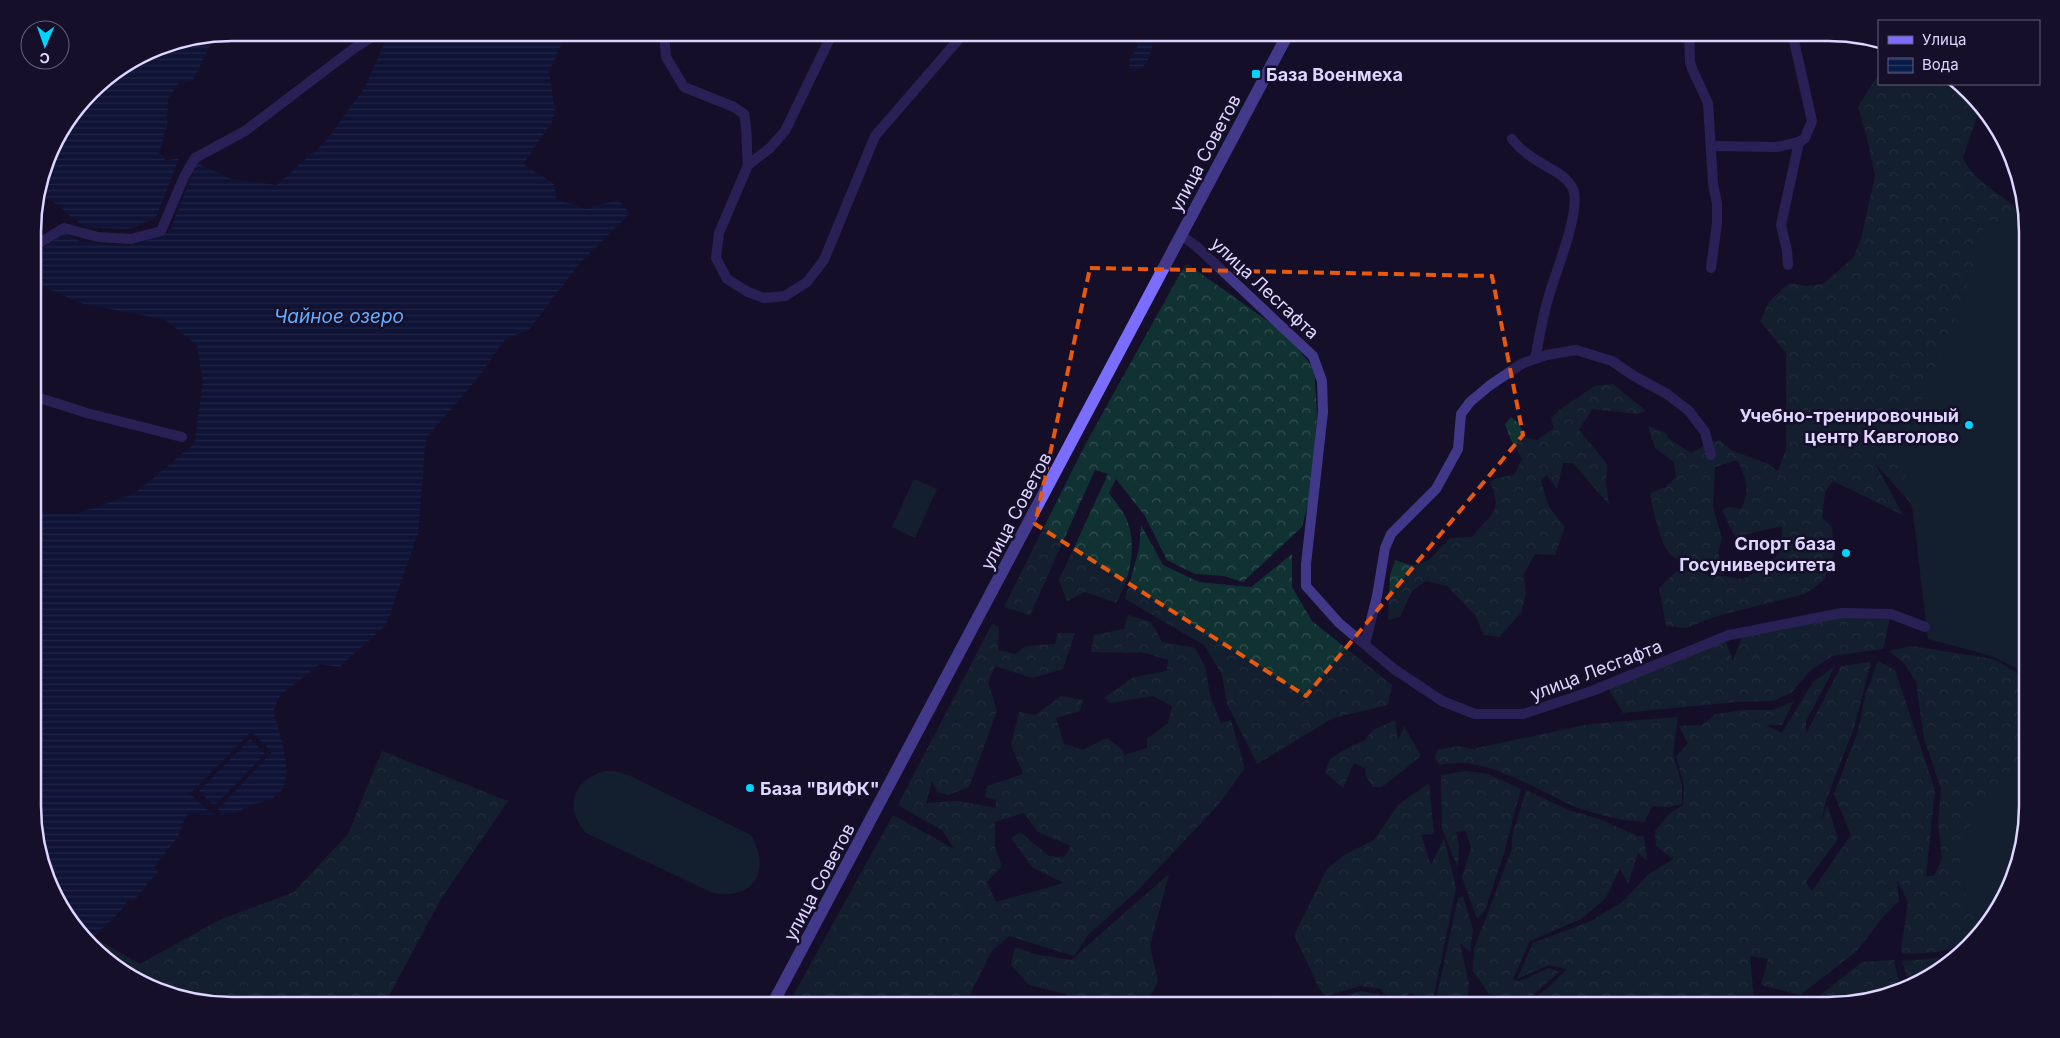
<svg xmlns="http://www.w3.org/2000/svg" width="2060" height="1038" viewBox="0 0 2060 1038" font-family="Inter,sans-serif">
  <defs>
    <pattern id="forest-crowns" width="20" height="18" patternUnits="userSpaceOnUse" patternTransform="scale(1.25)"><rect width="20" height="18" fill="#113233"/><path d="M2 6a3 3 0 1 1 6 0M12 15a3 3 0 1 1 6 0" fill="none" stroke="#334f52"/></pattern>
    <pattern id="water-rules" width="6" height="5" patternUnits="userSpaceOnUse" patternTransform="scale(1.25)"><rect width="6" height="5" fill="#081b48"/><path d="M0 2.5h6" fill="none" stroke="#2c3b63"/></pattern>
  </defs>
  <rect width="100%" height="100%" fill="#150f29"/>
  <g fill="url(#forest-crowns)" fill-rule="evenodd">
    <path d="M1879,73v11h74l26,21 -3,14 -13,39c13,27 44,38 63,59l-112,290 -39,-44 28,52 -70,-34 -8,11 -3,26 10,9 2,26 -9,26 -20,15 -88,22 -31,12 -20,-2 -7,-38 20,-19 63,10 26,-12 15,-20 -1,-21 -47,11 -13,-27 6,-3 13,2c9,-18 6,-31 -4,-49l-22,7 -2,41 9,30 -4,14 6,23c-14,-4 -46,-12 -55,-22 -8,-9 -17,-47 -19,-60l16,-6 10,-10 -2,-15 -19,-14 -7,-22 18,7 3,6 22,14 18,-10 10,-3 14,11 33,12 12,8 8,-21v-97l-26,-32 9,-19 20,-19 17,3 17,-2 30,-26 8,-19 14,-63 -8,-38 -9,-31z"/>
    <path d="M1186,263l100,71 28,35 3,43 -5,77 -10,38 -59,55 -19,-6 -29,-2 -28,-14 -22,-44 -29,-37 -7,14c6,9 16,20 19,30 9,27 1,57 -12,80l-31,-11 -18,9 -8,-21 49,-106 -13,-4 -65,145 -26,-8 81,-162z"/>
    <path d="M1613,384l33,27 -9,3 -45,-5 -13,21 28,34 -1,19 3,22 -36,-42h-10l-6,26 -10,-14 -6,6 8,26 16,20 -10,28 -20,-1 -11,20 2,20 -5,19 -22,24 -15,-2 -9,-20 -28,-29 -21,-5 -14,10 -12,26 -12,3 2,-44 5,-16 18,6 16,-6 21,-22 22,-1c18,-24 32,-22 18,-55l7,-4 17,-3 8,-16 -11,-19 -6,-16 6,-7 7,6 8,15 11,2 17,-12 -3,-10 11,-10 33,-22z"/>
    <polygon points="1141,525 1163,565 1199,582 1251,587 1292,554 1292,587 1312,621 1392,685 1388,705 1333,718 1257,764 1227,704 1222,675 1204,645 1125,599 1139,549"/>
    <path d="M1128,615l23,7 11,20 33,6 10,19 5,28 11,28 10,-3 14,48 -26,36 -82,87 -49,44 -14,21 -65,-20 -18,16 -26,53h-177l105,-190 61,34 -11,-18 -45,-26 94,-181 7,3 -1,23 17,4 11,-8 29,-2 3,-11h17l-12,36 -31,9 -37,-12 -7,16 9,29 -28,76 -21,8 -11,-3 -5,-11 -6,22 32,-2 38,7v-8l-11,-3 2,-11 36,-12 -12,-29 8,-33 16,3 26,-19 22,4 -3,11 -24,7 8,26 19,6 23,-12 16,11 2,6 23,-7v-9l21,-16 4,-17 -19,-10 -42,7 -7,-5 30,-21 33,-6 1,-11 -23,-7 -54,-1 3,-17 30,-6zM1024,813l14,19 33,14 -7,11 -15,-1 -29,-24 -9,6 21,29 32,16 -68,19 -9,-20 15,-16 -7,-18v-26z"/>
    <polygon points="1827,618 1890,618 1883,649 1832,656 1810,671 1791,693 1773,701 1735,702 1623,713 1606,685 1725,640 1733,661 1742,636"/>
    <polygon points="1911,646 1994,659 2027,679 2027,762 1990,919 1974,941 1939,952 1903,954 1901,950 1908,902 1897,880 1899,901 1883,917 1857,951 1800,995 1761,985 1768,959 1750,956 1754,1002 1785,1005 1479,1005 1485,1000 1524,1005 1548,988 1567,969 1549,965 1517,979 1533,943 1591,921 1622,902 1649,874 1673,859 1656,846 1655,831 1669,814 1683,805 1684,786 1676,756 1688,744 1679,726 1702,725 1716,714 1743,710 1773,710 1794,701 1782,725 1766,725 1782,733 1813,682 1835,666 1806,721 1806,734 1841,666 1871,662 1854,728 1825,803 1821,823 1827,805 1838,839 1806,882 1812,891 1851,835 1834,794 1858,731 1865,696 1878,661 1895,670 1935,790 1926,876 1934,876 1942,858 1938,825 1941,788 1924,739 1916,682 1905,664 1889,651"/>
    <path d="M1678,717l-5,37 9,31v19l-16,3 -14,-1 -7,16c-21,-1 -43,-6 -64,-13 -41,-16 -96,-56 -141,-44l-5,-7 2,-8 21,-4 14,3 118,-25z"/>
    <polygon points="1395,720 1398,741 1404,726 1421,756 1382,787 1373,787 1366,777 1365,768 1354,763 1343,788 1325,772 1330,759 1351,746 1364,741 1373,730"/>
    <polygon points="382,751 508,801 441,899 384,1005 232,1005 144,985 90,941 93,937 140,964 219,920 294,892 348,834"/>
    <polygon points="1466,771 1488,774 1521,789 1504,853 1485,910 1477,919 1462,877 1471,848 1466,831 1456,832 1459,846 1458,868 1442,829 1441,775"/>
    <polygon points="1429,783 1434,834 1421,835 1431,865 1444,838 1456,888 1432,1004 1425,1005 1421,998 1410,993 1395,1005 1392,1005 1381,989 1360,986 1326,996 1320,990 1294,935 1327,869 1344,855 1374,840 1398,805"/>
    <polygon points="1526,790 1568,810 1599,819 1638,836 1644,836 1647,861 1638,853 1628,884 1620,868 1606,898 1581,919 1530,941 1513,979 1519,981 1550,968 1559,972 1525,1002 1489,994 1473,971 1474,949 1512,849 1512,836"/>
    <polygon points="1169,874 1150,946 1158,981 1146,1005 1070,1005 1066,994 1029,985 1011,965 1015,947 1034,954 1071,960"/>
    <polygon points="1463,896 1473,930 1470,952 1460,943 1469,984 1467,1003 1465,1005 1455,1005 1451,1002 1449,1005 1440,1005 1436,999 1458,898"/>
    <polygon points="1960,953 1939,972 1910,986 1902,961 1943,958"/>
    <path d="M1894,960l7,31c-26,12 -59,14 -87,14l5,-9 43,-34z"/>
    <polygon points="1360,991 1379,994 1385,1005 1266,1005 1276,995 1301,1003 1315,1004"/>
    <polygon points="1410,996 1418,1001 1421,1005 1399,1005"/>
  </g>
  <g fill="#113233">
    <polygon points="2026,213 2027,674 1992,656 1928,639 1913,513 1900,453 1963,299 1984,228"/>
    <polygon points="914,479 937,489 915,538 892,527"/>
    <polygon points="2027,737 2027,806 2007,894 1985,927 1968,912 1959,851 1978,808 2019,757"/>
    <path d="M604,771h11l15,5 121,59c20,34 4,66 -38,58l-127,-60c-22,-26 -14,-51 18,-62z"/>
  </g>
  <g fill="url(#water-rules)">
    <path d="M400,33h160l3,7 -14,31 6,41 -3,10 -29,42 31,20 2,15 30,10 32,-9 12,13 -51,51 -51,67 -22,7 -29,41 -51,59 -8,95 -32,92 -47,42 -19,-3 -40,31 -7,16c6,21 24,67 4,84 -7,6 -15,7 -24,9 -5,2 -9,5 -14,7 -16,6 -32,4 -49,2 -7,5 -6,9 -9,17 -6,13 -18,24 -27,37l4,5 -25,29 -5,-1c-9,17 -26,26 -38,41 -36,-30 -44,-66 -56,-109v-319l41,1 59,-20 60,-50 9,-61 -6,-38 -33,-26 -81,-15 -50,-22v-26l31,-23 18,9 48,4 39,-13 28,-70 34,16 46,6 49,-44 39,-54 23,-52z"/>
    <path d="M1141,33h13c-1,12 -5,38 -21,38 -8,-9 -2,-13 3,-22 2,-4 4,-11 5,-16z"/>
    <polygon points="215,36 193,80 179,83 168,98 167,125 159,153 166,161 179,158 156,218 128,229 84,227 50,199 39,198 53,144 100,82 156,48"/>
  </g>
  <path fill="#150f29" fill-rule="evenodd" d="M251,732l21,20 -54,57 4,5 -7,2 -25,-22zM250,739l15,15 -51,52 -15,-15z"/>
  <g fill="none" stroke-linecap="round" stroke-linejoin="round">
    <g stroke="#41388a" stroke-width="10">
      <path d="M664,32l2,25 18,30 50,20 10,7c4,17 2,34 4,51"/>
      <polyline points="833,32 785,131 770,148 748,165 719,233 716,258 727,279 748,292 764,298 785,296 807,282 824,260 875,136 965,32"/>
      <polyline points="1689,32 1690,62 1693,71 1708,103 1713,184 1717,204 1717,223 1711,268"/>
      <path d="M1512,139c8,10 18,18 29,24 11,7 26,13 32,26 9,21 -19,87 -25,110 -6,20 -9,40 -13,60"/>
      <polyline points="1711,146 1777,147 1799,142 1805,138 1812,121 1792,32"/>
      <polyline points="1182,236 1196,246 1313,356 1322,381 1323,412 1306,564 1306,586 1339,623 1394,669 1442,701 1475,714 1523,714 1592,691 1729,635 1842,613 1891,614 1925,627"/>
      <polyline points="33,249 36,245 64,228 98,237 131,239 161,231 184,177 195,158 245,131 353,49 379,32"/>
      <polyline points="1788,265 1787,251 1781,225 1799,142"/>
      <polyline points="33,396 87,413 182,437"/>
      <polyline points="1365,644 1377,596 1385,548 1391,534 1436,489 1458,449 1461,414 1470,402 1489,386 1523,363 1547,355 1576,350 1612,361 1634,376 1667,394 1689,411 1705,432 1711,455"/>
    </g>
    <polyline stroke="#7b6dff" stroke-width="12" points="772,1005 1289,32"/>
  </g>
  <path d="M0 0H2060V1038H0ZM1090,268l402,8 31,159 -217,261 -271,-172z" fill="#150f29" fill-opacity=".55" fill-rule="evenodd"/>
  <path fill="none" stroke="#e8590c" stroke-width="4" stroke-dasharray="10 6" stroke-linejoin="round" d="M1090,268l402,8 31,159 -217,261 -271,-172z"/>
  <g fill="#02d4ff" stroke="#150f29" stroke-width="2">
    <rect x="1251" y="69" width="10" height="10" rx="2.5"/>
    <circle cx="1969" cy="425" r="5"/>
    <circle cx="1846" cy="553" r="5"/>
    <circle cx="750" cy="788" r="5"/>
  </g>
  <g text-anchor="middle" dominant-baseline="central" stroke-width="5" stroke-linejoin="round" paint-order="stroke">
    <g font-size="18" font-weight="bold" fill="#ded6ff" stroke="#150f29" text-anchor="start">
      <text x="1266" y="74">База Военмеха</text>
      <text x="1959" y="415" text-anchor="end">Учебно-тренировочный<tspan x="1959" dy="21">центр Кавголово</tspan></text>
      <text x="1836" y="543" text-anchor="end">Спорт база<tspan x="1836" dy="21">Госуниверситета</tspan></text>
      <text x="760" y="788">База "ВИФК"</text>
    </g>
    <g font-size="18" fill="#ded6ff" stroke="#150f29">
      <text transform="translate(1205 153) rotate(-62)">улица Советов</text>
      <text transform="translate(1265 288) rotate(43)">улица Лесгафта</text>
      <text transform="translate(1016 511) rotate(-62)">улица Советов</text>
      <text transform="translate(1596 670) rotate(-21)">улица Лесгафта</text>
      <text transform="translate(819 882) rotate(-62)">улица Советов</text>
    </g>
    <g font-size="19" font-style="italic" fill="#64adff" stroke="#150f29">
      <text x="339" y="316">Чайное озеро</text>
    </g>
  </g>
  <path d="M0 0H2060V1038H0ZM232 41H1828A191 191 0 0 1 2019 232V806A191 191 0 0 1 1828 997H232A191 191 0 0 1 41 806V232A191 191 0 0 1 232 41Z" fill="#150f29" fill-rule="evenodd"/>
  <path fill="none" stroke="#ded6ff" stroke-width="2.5" d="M232 41H1828A191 191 0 0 1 2019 232V806A191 191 0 0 1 1828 997H232A191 191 0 0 1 41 806V232A191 191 0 0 1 232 41Z"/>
  <rect x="1878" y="20" width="162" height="65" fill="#150f29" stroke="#655f7f"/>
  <rect x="1888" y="36" width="25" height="8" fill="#7b6dff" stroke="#655f7f"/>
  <text x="1922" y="45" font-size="15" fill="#ded6ff">Улица</text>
  <rect x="1888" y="58" width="25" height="15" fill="url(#water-rules)" stroke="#655f7f"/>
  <text x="1922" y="70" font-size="15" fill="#ded6ff">Вода</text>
  <g transform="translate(45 45) rotate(182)"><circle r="24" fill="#150f29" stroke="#655f7f"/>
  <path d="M0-4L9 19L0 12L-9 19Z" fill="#02d4ff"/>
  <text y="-8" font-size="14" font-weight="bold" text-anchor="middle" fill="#ded6ff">С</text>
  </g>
</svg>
